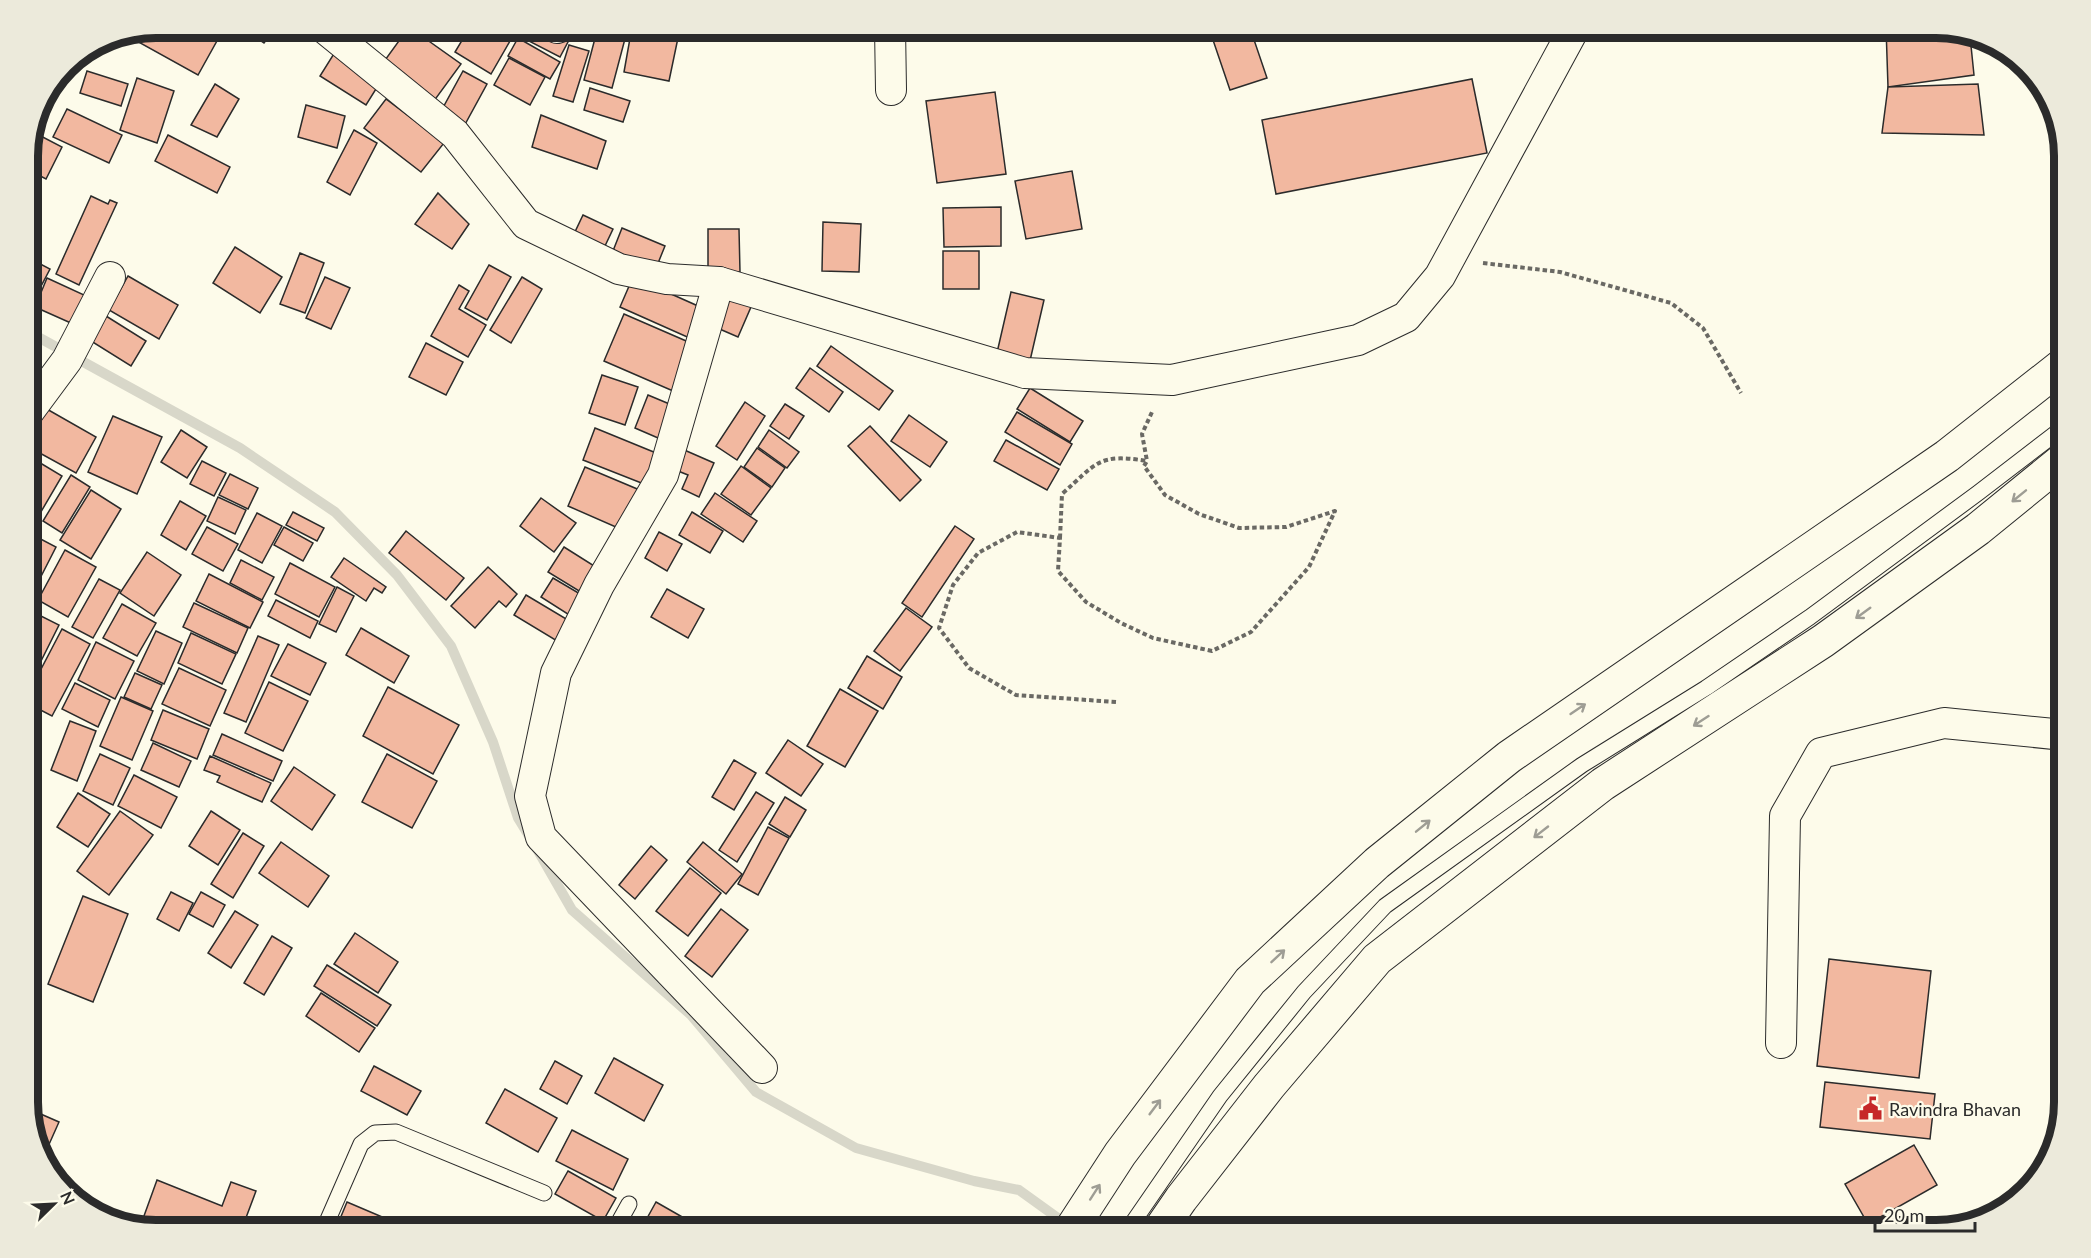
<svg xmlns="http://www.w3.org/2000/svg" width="2091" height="1258" viewBox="0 0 2091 1258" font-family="Lato,sans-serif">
  <rect width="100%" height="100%" fill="#fdfbea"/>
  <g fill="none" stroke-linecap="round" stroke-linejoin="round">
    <g stroke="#d8d7c9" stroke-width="10">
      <polyline points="27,331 240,448 335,512 397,575 451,646 493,742 518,818 529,836"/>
      <polyline points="537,849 572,910 691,1015 756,1092 856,1148 974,1181 1019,1190 1069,1226"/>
    </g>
  </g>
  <g fill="#f2b8a0" stroke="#2b2b2b" stroke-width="1.5">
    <polygon points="156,27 196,27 218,39 198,75 133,39 137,31"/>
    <polygon points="241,27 276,27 264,43"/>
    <polygon points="409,27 461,64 431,105 380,67"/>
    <polygon points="470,27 518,27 491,74 455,52"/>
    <polygon points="525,27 544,27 569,40 560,57 521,37"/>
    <polygon points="598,27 626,35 612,88 584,80"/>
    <polygon points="632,27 648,27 679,33 669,81 624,72"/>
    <polygon points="660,27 692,27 691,32"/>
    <polygon points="712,27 757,27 756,35 712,29"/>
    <polygon points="1886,27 1935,27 1970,36 1974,75 1888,87"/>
    <polygon points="1250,28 1267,78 1230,90 1213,40"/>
    <polygon points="518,38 560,62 550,79 508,56"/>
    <polygon points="569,45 589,51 573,102 553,96"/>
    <polygon points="335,52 381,81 366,105 320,76"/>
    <polygon points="509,58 545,77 530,105 494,85"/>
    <polygon points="87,71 128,84 121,106 80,93"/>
    <polygon points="463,71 487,84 463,128 439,115"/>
    <polygon points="137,78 174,91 157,143 120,130"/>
    <polygon points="1472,79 1487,153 1276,194 1262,120"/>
    <polygon points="215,84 239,99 217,137 191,125"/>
    <polygon points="1978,84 1984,135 1882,133 1888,87"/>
    <polygon points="590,88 630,101 623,122 584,110"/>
    <polygon points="47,90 52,93 40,117 36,115 40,99"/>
    <polygon points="995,92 1006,174 937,183 926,101"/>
    <polygon points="386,99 444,143 421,172 364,128"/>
    <polygon points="306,105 345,116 337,148 298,137"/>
    <polygon points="67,109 122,135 109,163 53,137"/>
    <polygon points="541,115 606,141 597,169 532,147"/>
    <polygon points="354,130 377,143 350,195 327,182"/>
    <polygon points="35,133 62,147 46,179 27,169 27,148"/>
    <polygon points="168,135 230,167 217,193 155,161"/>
    <polygon points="1072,171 1082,229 1026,239 1015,181"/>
    <polygon points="438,193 469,224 452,249 415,224"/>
    <polygon points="91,196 108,204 110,200 117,203 79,285 56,274"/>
    <polygon points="1001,207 1001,246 944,247 943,208"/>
    <polygon points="583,215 613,229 604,248 574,234"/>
    <polygon points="823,222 861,224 859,272 822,271"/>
    <polygon points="622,228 665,246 654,273 611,256"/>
    <polygon points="708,229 739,229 740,272 708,273"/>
    <polygon points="235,247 282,277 260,313 213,283"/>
    <rect x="943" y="251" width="36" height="38"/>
    <polygon points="300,253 324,263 305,313 280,304"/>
    <polygon points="27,257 50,269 28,311 27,310"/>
    <polygon points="489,265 511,277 487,320 465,308"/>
    <polygon points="128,276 178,305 159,339 109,310"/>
    <polygon points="325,277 350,288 331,329 306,318"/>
    <polygon points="522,277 542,289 511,343 490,330"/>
    <polygon points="633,277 707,310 694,340 620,307"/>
    <polygon points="47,278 95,300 82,328 35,307"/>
    <polygon points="459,285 469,291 459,309 486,325 468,357 431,336"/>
    <polygon points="732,289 754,300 738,337 715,327"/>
    <polygon points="1011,292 1044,300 1029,365 996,357"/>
    <polygon points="624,314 700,347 680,394 604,361"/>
    <polygon points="106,316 146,341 131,366 91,341"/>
    <polygon points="426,343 463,362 446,395 409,377"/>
    <polygon points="831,346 893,391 879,410 817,366"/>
    <polygon points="810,368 843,392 829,412 796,388"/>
    <polygon points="602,375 638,387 625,425 589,413"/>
    <polygon points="1030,388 1083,421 1070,442 1017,409"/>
    <polygon points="648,395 679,408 665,441 635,428"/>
    <polygon points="745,402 765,416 737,460 716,446"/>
    <polygon points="785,404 804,416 789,439 770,426"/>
    <polygon points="45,408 96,437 76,473 27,446 27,441"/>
    <polygon points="1017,412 1072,444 1060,465 1005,432"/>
    <polygon points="909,415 947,442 930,467 891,441"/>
    <polygon points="113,416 162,437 137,494 88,472"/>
    <polygon points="870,426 921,480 900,501 848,446"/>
    <polygon points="595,428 661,455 649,486 583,460"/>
    <polygon points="181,430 207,447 187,478 161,462"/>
    <polygon points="769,430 799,452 787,468 758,447"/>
    <polygon points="1006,440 1059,469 1047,490 994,461"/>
    <polygon points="757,448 785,468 772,487 744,467"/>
    <polygon points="682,449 714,463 699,497 682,489 688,475 673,469"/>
    <polygon points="27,455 62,476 35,522 27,518"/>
    <polygon points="202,461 226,473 214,496 190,484"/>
    <polygon points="741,466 771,488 751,515 721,494"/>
    <polygon points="585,467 642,491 625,531 568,506"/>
    <polygon points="230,474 258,488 248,509 219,495"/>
    <polygon points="71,475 90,487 62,533 43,521"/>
    <polygon points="91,490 121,509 91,559 60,540"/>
    <polygon points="715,493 757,521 743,542 701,514"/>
    <polygon points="218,497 246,510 235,534 207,521"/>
    <polygon points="541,498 576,523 554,552 520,526"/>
    <polygon points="180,501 206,516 186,550 161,535"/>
    <polygon points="293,512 324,528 317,541 286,525"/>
    <polygon points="692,512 723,531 710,553 679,535"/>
    <polygon points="257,513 282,526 262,563 238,550"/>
    <polygon points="955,526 974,539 922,617 902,603"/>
    <polygon points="207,527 238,544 223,571 192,554"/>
    <polygon points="284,527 313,543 303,561 274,545"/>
    <polygon points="406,531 464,578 446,600 389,553"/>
    <polygon points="659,532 682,544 667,571 645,558"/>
    <polygon points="33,535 56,547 32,594 27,591 27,546"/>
    <polygon points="564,547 599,569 584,594 548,572"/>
    <polygon points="65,550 96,567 68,617 38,600"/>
    <polygon points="147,552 181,575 154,616 120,593"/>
    <polygon points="344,558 386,587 382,593 374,588 366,601 331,577"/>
    <polygon points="241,560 274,577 262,600 230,583"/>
    <polygon points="290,563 335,587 319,617 275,594"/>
    <polygon points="488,567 517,594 506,607 499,601 475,628 451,606"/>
    <polygon points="209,574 263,602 250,628 196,601"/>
    <polygon points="553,578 587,598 574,618 541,597"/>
    <polygon points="99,579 120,590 93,638 72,627"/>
    <polygon points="337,587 354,596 336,632 319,624"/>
    <polygon points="667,589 704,609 688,638 651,617"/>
    <polygon points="526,595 573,623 562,644 514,615"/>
    <polygon points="276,600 318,621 310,638 268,616"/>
    <polygon points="194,603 248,628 237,653 183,627"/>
    <polygon points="122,604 156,623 137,656 103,638"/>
    <polygon points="906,608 932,627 900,671 874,651"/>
    <polygon points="27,609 59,625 38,667 27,662"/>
    <polygon points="361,628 409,656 394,683 346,655"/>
    <polygon points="62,629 90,644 52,716 27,703 27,696"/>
    <polygon points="156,631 182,643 164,684 137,671"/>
    <polygon points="191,633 236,654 222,684 178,663"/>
    <polygon points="258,636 279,645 246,722 224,713"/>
    <polygon points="96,642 134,661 115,699 78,680"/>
    <polygon points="288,644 326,663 310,695 271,676"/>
    <polygon points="867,656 902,677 883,709 848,688"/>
    <polygon points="179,668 226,690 210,726 162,704"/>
    <polygon points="27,672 33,675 27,686"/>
    <polygon points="135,673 162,685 151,709 124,697"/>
    <polygon points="269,682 308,701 283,751 245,733"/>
    <polygon points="75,683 110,700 98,727 62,709"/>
    <polygon points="388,687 459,725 433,774 363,736"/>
    <polygon points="840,689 878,711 845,767 807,746"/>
    <polygon points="121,697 153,711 132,760 100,746"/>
    <polygon points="163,710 209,729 197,759 151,740"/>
    <polygon points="70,721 96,731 77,781 51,770"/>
    <polygon points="222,734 282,761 273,781 213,755"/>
    <polygon points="788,740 823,764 801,796 766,773"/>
    <polygon points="153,743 191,761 179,787 141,770"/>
    <polygon points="100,754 130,768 113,805 83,791"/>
    <polygon points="387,754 437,781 412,828 362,802"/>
    <polygon points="210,756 271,783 262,802 217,782 220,776 204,770"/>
    <polygon points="734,760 756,773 734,810 712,797"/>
    <polygon points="294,767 335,795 312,830 271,801"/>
    <polygon points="134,775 177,797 161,828 118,806"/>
    <polygon points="756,792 774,803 737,862 719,850"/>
    <polygon points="78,793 110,814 88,847 57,827"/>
    <polygon points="785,797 806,810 790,837 769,824"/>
    <polygon points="120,811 153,835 109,895 77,871"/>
    <polygon points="211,811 240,830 218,865 189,846"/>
    <polygon points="768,827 789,838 758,895 738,884"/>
    <polygon points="243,833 264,846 233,898 211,884"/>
    <polygon points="281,842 329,876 308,907 259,873"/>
    <polygon points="703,842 742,874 726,894 687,862"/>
    <polygon points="651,846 667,860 635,899 619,885"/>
    <polygon points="690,868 721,893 688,936 656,911"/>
    <polygon points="171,892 193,903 179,931 157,919"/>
    <polygon points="201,892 225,905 213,927 189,914"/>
    <polygon points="83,896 128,914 93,1002 48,984"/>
    <polygon points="721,909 748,930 712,977 685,956"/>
    <polygon points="235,911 258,925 231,968 208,953"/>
    <polygon points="355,933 398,962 378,993 334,964"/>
    <polygon points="272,936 292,948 264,995 244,983"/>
    <polygon points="1829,959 1931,971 1919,1078 1817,1066"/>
    <polygon points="327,965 391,1005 377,1026 314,986"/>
    <polygon points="321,993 375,1028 359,1052 306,1016"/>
    <polygon points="614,1058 663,1085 644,1121 595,1093"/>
    <polygon points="555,1061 582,1076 567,1104 540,1089"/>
    <polygon points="374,1066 421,1091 407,1115 361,1091"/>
    <polygon points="1825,1082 1935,1094 1930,1139 1820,1127"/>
    <polygon points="505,1089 557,1118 538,1152 486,1123"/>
    <polygon points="27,1108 59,1122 42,1160 27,1110"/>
    <polygon points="572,1130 628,1159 613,1190 556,1161"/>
    <polygon points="1914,1145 1937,1185 1868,1224 1845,1184"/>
    <polygon points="568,1171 616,1198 603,1221 555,1194"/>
    <polygon points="157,1180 222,1206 231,1182 256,1191 241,1231 156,1231 140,1227"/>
    <polygon points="347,1202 415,1231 335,1231"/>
    <polygon points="656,1202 705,1230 704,1231 640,1231"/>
  </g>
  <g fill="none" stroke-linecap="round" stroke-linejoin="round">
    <defs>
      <g id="lane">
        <polyline points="323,1231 361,1144 375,1133 396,1132 544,1193"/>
        <polyline points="614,1231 629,1204"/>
        <polyline points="1127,1231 1220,1096 1304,992 1385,906 1582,765 1706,688 1810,617 1978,493 2064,427"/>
      </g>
      <g id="street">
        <polyline points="323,27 455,134 526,224 619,269 667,279 719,282 1025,373 1172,380 1358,340 1406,317 1440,276 1575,27"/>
        <polyline points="890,27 891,90"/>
        <polyline points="557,28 560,27"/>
        <polyline points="719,282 663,475 599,585 556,673 530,796 541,837 762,1068"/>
        <polyline points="27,414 67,360 110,277"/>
        <polyline points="1781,1043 1785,816 1821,753 1944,723 2064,735"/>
      </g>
      <g id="primary">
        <polyline points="1070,1231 1120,1154 1250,981 1377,863 1509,757 1947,456 2064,364"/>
        <polyline points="1159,1231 1181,1199 1269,1086 1377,959 1603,784 1823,641 1978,529 2064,459"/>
      </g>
    </defs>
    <use href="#lane" stroke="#2b2b2b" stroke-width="17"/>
    <use href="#street" stroke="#2b2b2b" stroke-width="32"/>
    <use href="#primary" stroke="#2b2b2b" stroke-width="35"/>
    <g stroke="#6a6964" stroke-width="4" stroke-dasharray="4.5 3" stroke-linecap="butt">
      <polyline points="1483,263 1560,272 1671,303 1703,328 1741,393"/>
      <path d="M1060,538l2,-44c35,-31 36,-41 85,-33"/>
      <polyline points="1116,702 1016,695 969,668 939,628 953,585 978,553 1017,532 1060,538 1058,571 1086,602 1121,623 1153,638 1212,651 1251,632 1309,567 1335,511 1286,527 1239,528 1199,514 1165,495 1144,466 1147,461 1142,434 1152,412"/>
    </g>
    <use href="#lane" stroke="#fdfbea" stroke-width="15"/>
    <use href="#street" stroke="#fdfbea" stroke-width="30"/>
    <use href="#primary" stroke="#fdfbea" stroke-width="33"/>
  </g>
  <defs><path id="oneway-shaft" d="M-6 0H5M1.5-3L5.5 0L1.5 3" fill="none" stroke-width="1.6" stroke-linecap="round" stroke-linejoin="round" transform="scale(1.5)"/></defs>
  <g stroke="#9e9d94">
    <use href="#oneway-shaft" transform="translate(2019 496) rotate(141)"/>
    <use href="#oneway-shaft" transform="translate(1863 613) rotate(144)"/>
    <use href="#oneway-shaft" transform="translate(1578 709) rotate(-34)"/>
    <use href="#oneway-shaft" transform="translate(1701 721) rotate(147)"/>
    <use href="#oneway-shaft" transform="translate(1423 826) rotate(-39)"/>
    <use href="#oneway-shaft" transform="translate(1541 832) rotate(142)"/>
    <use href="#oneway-shaft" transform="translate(1278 956) rotate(-43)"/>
    <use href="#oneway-shaft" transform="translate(1155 1107) rotate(-53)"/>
    <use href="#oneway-shaft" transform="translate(1095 1192) rotate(-57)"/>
  </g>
  <defs>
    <symbol id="civic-bare" viewBox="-9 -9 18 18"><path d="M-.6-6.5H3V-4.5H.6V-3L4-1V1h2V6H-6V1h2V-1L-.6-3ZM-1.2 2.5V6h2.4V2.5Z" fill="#c62828" stroke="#fdfbea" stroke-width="2.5" paint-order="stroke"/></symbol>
  </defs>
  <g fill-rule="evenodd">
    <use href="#civic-bare" x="1854" y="1092" width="33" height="33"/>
  </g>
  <g text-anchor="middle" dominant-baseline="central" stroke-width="4.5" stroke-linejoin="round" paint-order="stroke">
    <g font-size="18" fill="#2b2b2b" stroke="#fdfbea" text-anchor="start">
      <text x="1889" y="1109">Ravindra Bhavan</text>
    </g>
  </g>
  <path d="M0 0H2091V1258H0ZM156 38H1936A118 118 0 0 1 2054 156V1102A118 118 0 0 1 1936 1220H156A118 118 0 0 1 38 1102V156A118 118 0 0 1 156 38Z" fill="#eceadb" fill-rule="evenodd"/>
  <path fill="none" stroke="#2b2b2b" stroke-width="8" d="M156 38H1936A118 118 0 0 1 2054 156V1102A118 118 0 0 1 1936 1220H156A118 118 0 0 1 38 1102V156A118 118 0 0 1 156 38Z"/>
  <g transform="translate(54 1204) rotate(66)" stroke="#fdfbea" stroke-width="4.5" paint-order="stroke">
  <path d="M0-4.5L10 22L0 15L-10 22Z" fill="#2b2b2b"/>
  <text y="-9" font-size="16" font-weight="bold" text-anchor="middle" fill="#2b2b2b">N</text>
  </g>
  <path d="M1875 1222v9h100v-9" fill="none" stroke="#2b2b2b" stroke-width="3"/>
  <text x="1884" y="1222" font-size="18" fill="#2b2b2b" stroke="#fdfbea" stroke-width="4.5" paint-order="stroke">20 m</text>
</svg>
